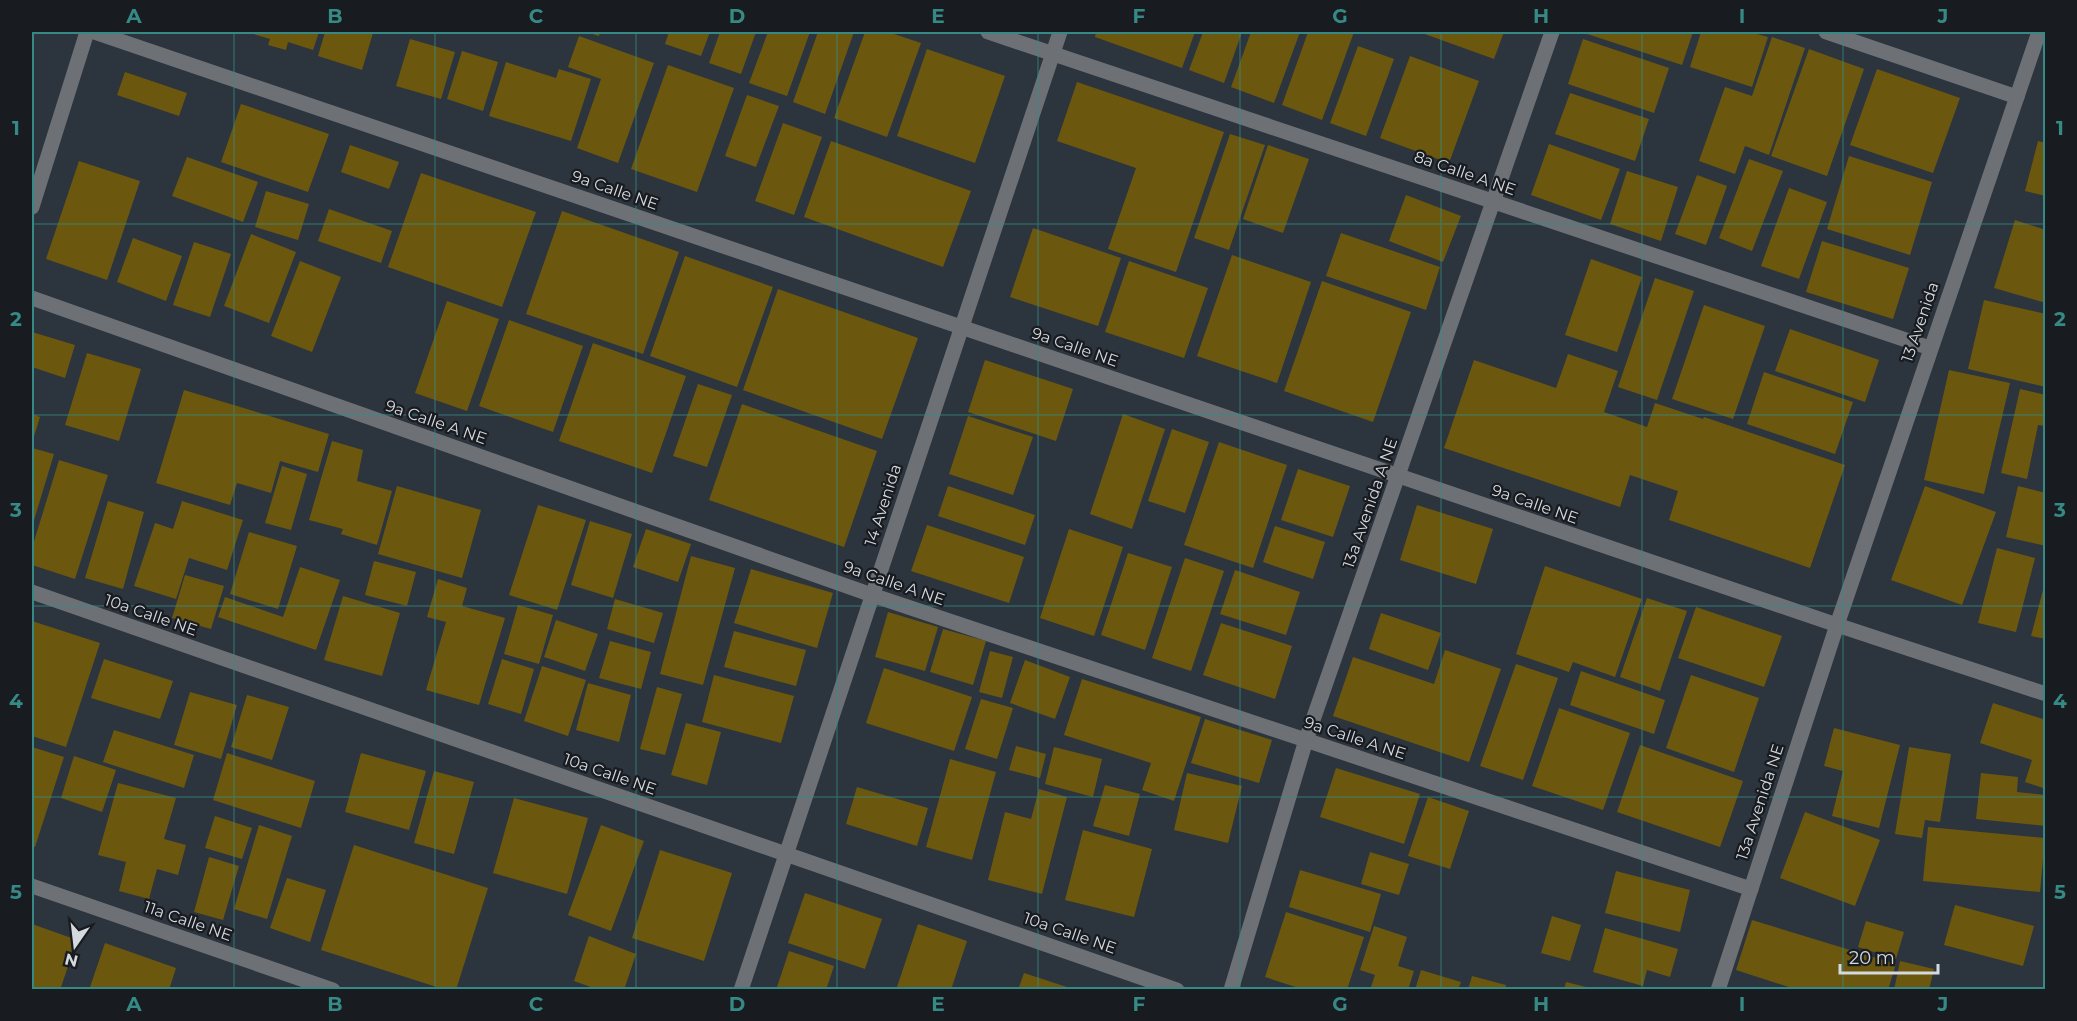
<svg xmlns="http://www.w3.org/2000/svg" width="2077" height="1021" viewBox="0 0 2077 1021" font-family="Montserrat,sans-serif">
  <rect width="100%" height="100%" fill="#2c343d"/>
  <g fill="#6b580e">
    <polygon points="247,32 319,32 313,50 288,42 286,50 268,45 270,39"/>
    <polygon points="325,32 367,32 373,33 362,70 318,56"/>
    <polygon points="586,32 600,32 599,36"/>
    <polygon points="669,32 710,32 701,56 665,44"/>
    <polygon points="720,32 756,32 741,74 709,63"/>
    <polygon points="768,32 810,32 787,96 749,83"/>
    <polygon points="818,32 854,32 825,114 793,102"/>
    <polygon points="865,32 888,32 921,43 887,137 834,118"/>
    <polygon points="1096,32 1195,32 1182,68 1095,37"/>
    <polygon points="1203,32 1242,32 1224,83 1189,70"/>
    <polygon points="1251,32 1300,32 1274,103 1231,87"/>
    <polygon points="1308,32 1354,32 1322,120 1282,105"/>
    <polygon points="1423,32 1504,32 1494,59 1422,33"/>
    <polygon points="1581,32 1693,32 1682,65"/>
    <polygon points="1701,32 1750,32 1768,37 1752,87 1690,67"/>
    <polygon points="579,36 654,63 618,163 577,148 601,79 568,67"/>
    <polygon points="1772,37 1805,48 1769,155 1745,146 1735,174 1699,161 1725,87 1752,96"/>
    <polygon points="410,39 455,52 441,99 396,86"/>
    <polygon points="1583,39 1669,68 1654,113 1568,84"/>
    <polygon points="1358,46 1394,59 1366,136 1330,123"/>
    <polygon points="927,49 1005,76 975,163 897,136"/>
    <polygon points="1809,49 1864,69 1827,176 1771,156"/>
    <polygon points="462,51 498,62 483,111 447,99"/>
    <polygon points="1410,56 1479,81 1449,163 1380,138"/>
    <polygon points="506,62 556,78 559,69 591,79 571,141 489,116"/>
    <polygon points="668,65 734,88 697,192 631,169"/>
    <polygon points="1877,69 1960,98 1933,173 1850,145"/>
    <polygon points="125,72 187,93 179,116 117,95"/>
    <polygon points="1077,82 1224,132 1176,272 1108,249 1136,168 1057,141"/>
    <polygon points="1570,93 1649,119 1635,161 1555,134"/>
    <polygon points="747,95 779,106 756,167 725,156"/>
    <polygon points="241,104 329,134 308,192 221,162"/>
    <polygon points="783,123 822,137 794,215 755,201"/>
    <polygon points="1230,134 1265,145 1229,250 1194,238"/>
    <polygon points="831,141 971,191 943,267 804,217"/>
    <polygon points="2038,141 2046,143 2046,196 2025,191"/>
    <polygon points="1549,144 1620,169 1601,220 1531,195"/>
    <polygon points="350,145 399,162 389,189 341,172"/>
    <polygon points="1268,145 1309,159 1283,233 1243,219"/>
    <polygon points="1849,156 1932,182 1910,255 1827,229"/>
    <polygon points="187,157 258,182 243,222 172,196"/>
    <polygon points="1749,159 1783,171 1752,251 1719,238"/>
    <polygon points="79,161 140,181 107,280 46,259"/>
    <polygon points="1627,171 1678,187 1661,241 1610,224"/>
    <polygon points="421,173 536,212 502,307 388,267"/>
    <polygon points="1697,175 1727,186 1706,245 1675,234"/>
    <polygon points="1789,188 1827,202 1799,279 1761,266"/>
    <polygon points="266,191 309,204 298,240 255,227"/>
    <polygon points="1406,195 1461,216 1443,262 1389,241"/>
    <polygon points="329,209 392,231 381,263 318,241"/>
    <polygon points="562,211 679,252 643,354 526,314"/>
    <polygon points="2015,220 2046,230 2046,303 1994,288"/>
    <polygon points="1033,228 1121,258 1098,326 1010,297"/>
    <polygon points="1341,233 1440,267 1426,310 1326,276"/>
    <polygon points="251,234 296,252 269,323 224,306"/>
    <polygon points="133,238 182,256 166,301 117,282"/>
    <polygon points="1822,241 1909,268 1893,319 1806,292"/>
    <polygon points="194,242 231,254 210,317 173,305"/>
    <polygon points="1232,255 1311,282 1277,383 1197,356"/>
    <polygon points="685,256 773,287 737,387 650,356"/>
    <polygon points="1591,259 1642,277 1617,352 1565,335"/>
    <polygon points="300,261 341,277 312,352 271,336"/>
    <polygon points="1129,261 1208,288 1184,358 1105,332"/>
    <polygon points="1655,278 1694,291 1657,400 1618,387"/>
    <polygon points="1322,281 1411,312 1373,422 1284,391"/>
    <polygon points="778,289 918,338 882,439 743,390"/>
    <polygon points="1984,300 2046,314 2046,387 1968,369"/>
    <polygon points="447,301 499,319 467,411 415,393"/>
    <polygon points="1704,305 1765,326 1733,419 1672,399"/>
    <polygon points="509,320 583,346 553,432 479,406"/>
    <polygon points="1790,329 1879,360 1865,402 1775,371"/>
    <polygon points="32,332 75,345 65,378 32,367"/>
    <polygon points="593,343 686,376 652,473 559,441"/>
    <polygon points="87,353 141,369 119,441 65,425"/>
    <polygon points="1568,354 1618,371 1604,412 1647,427 1655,403 1703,419 1704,417 1845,465 1810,568 1669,520 1678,491 1630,475 1620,507 1444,448 1474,360 1556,388"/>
    <polygon points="985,360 1073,389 1056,441 968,412"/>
    <polygon points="1949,370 2010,383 1984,494 1924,480"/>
    <polygon points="1764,372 1853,402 1835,454 1747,424"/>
    <polygon points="698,384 732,395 707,467 673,456"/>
    <polygon points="2020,389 2046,395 2046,426 2038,425 2027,479 2001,473"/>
    <polygon points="184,390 329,434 318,472 280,461 271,493 237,483 230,505 156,483"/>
    <polygon points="742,404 877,451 844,547 709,500"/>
    <polygon points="32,414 40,417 32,443"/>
    <polygon points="1123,414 1165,429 1132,529 1090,514"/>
    <polygon points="968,416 1033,437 1013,495 949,474"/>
    <polygon points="1172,429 1209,442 1185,513 1148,501"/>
    <polygon points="332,441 363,450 357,481 392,491 377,545 341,534 343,529 309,520"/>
    <polygon points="1219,442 1287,465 1253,568 1184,545"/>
    <polygon points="32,448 54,454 32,527"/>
    <polygon points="59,460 108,475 75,579 32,565 32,548"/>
    <polygon points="282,466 307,474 291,530 265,523"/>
    <polygon points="1298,469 1350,486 1333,537 1281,520"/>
    <polygon points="397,486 481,510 462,578 378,554"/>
    <polygon points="948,486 1035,515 1025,545 938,516"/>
    <polygon points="1925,486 1996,512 1962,605 1891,580"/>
    <polygon points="2018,486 2046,493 2046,546 2006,537"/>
    <polygon points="108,501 144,512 123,589 85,578"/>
    <polygon points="182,501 243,520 227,570 189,558 176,599 134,586 155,523 173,529"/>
    <polygon points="538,505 586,520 557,610 509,595"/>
    <polygon points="1417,505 1493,529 1476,584 1400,560"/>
    <polygon points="590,521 632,534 613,598 571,585"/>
    <polygon points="927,525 1024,557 1009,603 911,571"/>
    <polygon points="1275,526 1325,542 1313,579 1263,562"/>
    <polygon points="646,529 691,544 678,582 633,567"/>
    <polygon points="1069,529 1123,547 1094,636 1040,618"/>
    <polygon points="249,532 297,546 278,609 230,594"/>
    <polygon points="1997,548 2035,558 2016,632 1978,623"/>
    <polygon points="1128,553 1172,567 1145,650 1101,635"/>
    <polygon points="691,556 735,568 703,685 660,674"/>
    <polygon points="1185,558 1224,571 1191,671 1152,658"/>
    <polygon points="374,561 416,572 407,606 365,595"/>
    <polygon points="1545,566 1642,599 1615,677 1573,662 1569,672 1516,654"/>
    <polygon points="300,567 340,580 316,650 218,617 225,597 283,617"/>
    <polygon points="751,569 833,593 817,648 734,623"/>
    <polygon points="1235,570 1300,592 1286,635 1220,614"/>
    <polygon points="185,575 224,586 211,629 172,618"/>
    <polygon points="438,579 467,588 462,606 505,618 479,705 426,690 446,622 427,617"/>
    <polygon points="2045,582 2046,582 2046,639 2031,636"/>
    <polygon points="343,596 400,613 382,676 324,660"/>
    <polygon points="1647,598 1687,611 1660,691 1620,677"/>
    <polygon points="615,599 663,613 654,643 607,629"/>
    <polygon points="518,605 553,615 539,664 504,654"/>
    <polygon points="1696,607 1782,636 1764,687 1678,658"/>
    <polygon points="888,612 938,627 925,671 875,657"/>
    <polygon points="1381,613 1441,633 1428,670 1369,649"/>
    <polygon points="556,620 598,634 585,671 544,657"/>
    <polygon points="32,621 100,643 66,747 32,736"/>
    <polygon points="1221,623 1292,646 1275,699 1203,675"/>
    <polygon points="943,629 986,641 973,685 930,672"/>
    <polygon points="734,631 806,650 796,686 724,667"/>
    <polygon points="610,641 651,652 641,689 599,678"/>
    <polygon points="1445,650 1501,669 1469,762 1333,716 1353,657 1434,684"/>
    <polygon points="990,651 1013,657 1002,698 979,692"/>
    <polygon points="104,659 173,681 160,719 91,698"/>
    <polygon points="502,659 534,669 521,714 488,704"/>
    <polygon points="1025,660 1070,677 1055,719 1010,703"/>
    <polygon points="1516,664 1558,678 1523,780 1480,766"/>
    <polygon points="542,666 586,680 568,736 524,721"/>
    <polygon points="884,668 972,697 954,751 866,723"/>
    <polygon points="1581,671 1665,700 1654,734 1570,705"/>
    <polygon points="714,675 794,696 781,743 702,722"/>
    <polygon points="1691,675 1759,698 1734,772 1666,748"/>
    <polygon points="1082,679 1201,717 1174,801 1142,790 1151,763 1064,735"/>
    <polygon points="588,683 631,695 619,742 576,730"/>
    <polygon points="657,687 682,694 665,755 640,749"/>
    <polygon points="190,692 237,705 221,759 174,745"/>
    <polygon points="247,695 289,707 272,760 231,747"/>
    <polygon points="981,699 1013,708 997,759 965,749"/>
    <polygon points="1993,703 2046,720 2046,789 2025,782 2032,760 1980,743"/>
    <polygon points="1559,708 1630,733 1603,810 1532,786"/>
    <polygon points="1205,719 1272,740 1259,783 1191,763"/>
    <polygon points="686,723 721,732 707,785 671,775"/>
    <polygon points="1834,728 1900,745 1879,828 1832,816 1843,771 1824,766"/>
    <polygon points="114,730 194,755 184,788 103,762"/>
    <polygon points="1640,745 1743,781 1720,847 1617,812"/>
    <polygon points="1016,746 1046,754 1040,778 1009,770"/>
    <polygon points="32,747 64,757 35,847 32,846"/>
    <polygon points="1054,747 1102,759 1093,797 1045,784"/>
    <polygon points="1909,747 1951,754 1940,822 1925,820 1922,838 1895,834"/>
    <polygon points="227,753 315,781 301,828 213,800"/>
    <polygon points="361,753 426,771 409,830 345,812"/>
    <polygon points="74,756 116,770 102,812 61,798"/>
    <polygon points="950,759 996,772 972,860 926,847"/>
    <polygon points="1336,768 1420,794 1404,844 1320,817"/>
    <polygon points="434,771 474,782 454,854 414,843"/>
    <polygon points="1187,773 1242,786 1228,843 1174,830"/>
    <polygon points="1981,773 2018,777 2017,792 2046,795 2046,826 1976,819"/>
    <polygon points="118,783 176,798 164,839 186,845 178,875 157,869 149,899 119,891 126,862 98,855"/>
    <polygon points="1105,785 1140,794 1129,836 1093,826"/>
    <polygon points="857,787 928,808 917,846 846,824"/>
    <polygon points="1039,789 1067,797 1042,894 988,880 1005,812 1031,819"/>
    <polygon points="1428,797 1469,811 1450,869 1408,856"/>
    <polygon points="514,798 588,818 567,894 493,873"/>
    <polygon points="1805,812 1880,840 1855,906 1780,878"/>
    <polygon points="215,816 252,828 242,859 205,848"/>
    <polygon points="259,825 292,836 267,919 234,909"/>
    <polygon points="601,825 644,841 611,931 568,915"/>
    <polygon points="1928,827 2045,838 2040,892 1923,881"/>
    <polygon points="1083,830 1152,849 1134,917 1065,900"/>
    <polygon points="354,845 488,888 456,990 446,990 321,950"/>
    <polygon points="660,850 732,873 704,961 632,938"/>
    <polygon points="1370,852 1409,864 1399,895 1361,884"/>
    <polygon points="209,857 239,866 223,920 194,912"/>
    <polygon points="1300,870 1381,894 1370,932 1289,907"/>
    <polygon points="1616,871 1690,890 1680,932 1605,913"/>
    <polygon points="287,878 326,890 310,942 270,928"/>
    <polygon points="805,893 882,919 865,969 788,943"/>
    <polygon points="1955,905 2034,926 2023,966 1944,945"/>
    <polygon points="1286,912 1364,937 1347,990 1305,990 1265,977"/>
    <polygon points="1552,916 1581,925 1570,961 1541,953"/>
    <polygon points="1752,920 1896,964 1888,990 1798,990 1736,970"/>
    <polygon points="1866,921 1904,932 1896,959 1858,947"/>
    <polygon points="32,924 77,940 60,990 32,990"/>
    <polygon points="918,924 967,941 951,990 903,990 897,987"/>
    <polygon points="1374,926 1407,937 1398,966 1414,971 1408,990 1370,990 1375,975 1360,970"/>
    <polygon points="1605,928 1678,949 1670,977 1647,970 1643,986 1593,972"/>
    <polygon points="589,936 636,954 624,990 599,990 574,981"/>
    <polygon points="105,943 176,968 169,990 89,990"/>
    <polygon points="789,951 834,966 826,990 776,990"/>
    <polygon points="1900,961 1934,969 1929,990 1894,990"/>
    <polygon points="1421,970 1461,982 1458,990 1415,990"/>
    <polygon points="1024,973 1073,989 1073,990 1018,990"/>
    <polygon points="1472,976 1506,985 1505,990 1468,990"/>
    <polygon points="1566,982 1594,989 1594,990 1564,990"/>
  </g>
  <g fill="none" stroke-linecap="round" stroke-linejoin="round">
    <g stroke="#6d7176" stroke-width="15">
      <polyline points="94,32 1837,625 2046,694"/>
      <polyline points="988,32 1930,348"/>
      <polyline points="1826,32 2017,97"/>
      <polyline points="32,207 87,32"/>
      <polyline points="32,298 872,595 1751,889"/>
      <polyline points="32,592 1177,990"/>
      <polyline points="32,886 333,990"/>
      <polyline points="741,990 1060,32"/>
      <polyline points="1231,990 1306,740 1552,32"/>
      <polyline points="1718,990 1837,625 2039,32"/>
    </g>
  </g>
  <path fill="none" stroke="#368a85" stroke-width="1.5" stroke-opacity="0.55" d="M234,32v958M435,32v958M636,32v958M837,32v958M1038,32v958M1240,32v958M1441,32v958M1642,32v958M1843,32v958M32,224h2014M32,415h2014M32,606h2014M32,797h2014"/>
  <g text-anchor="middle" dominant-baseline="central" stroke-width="4.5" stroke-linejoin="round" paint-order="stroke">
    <g font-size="16" fill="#d4d9df" stroke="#181b1f">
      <text transform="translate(1465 173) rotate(19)">8a Calle A NE</text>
      <text transform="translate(615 190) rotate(19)">9a Calle NE</text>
      <text transform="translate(1920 322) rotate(-71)">13 Avenida</text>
      <text transform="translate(1075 347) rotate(19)">9a Calle NE</text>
      <text transform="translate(436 422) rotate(19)">9a Calle A NE</text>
      <text transform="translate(1370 503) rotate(-71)">13a Avenida A NE</text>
      <text transform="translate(1535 504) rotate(19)">9a Calle NE</text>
      <text transform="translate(883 505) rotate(-72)">14 Avenida</text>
      <text transform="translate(894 583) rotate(19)">9a Calle A NE</text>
      <text transform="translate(151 615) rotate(19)">10a Calle NE</text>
      <text transform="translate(1355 738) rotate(18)">9a Calle A NE</text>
      <text transform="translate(610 774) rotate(19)">10a Calle NE</text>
      <text transform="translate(1760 802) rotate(-72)">13a Avenida NE</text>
      <text transform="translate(188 921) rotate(19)">11a Calle NE</text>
      <text transform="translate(1070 933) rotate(19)">10a Calle NE</text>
    </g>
  </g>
  <rect width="2077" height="1021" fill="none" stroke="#181b1f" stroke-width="66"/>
  <g transform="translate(75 946) rotate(194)" stroke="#181b1f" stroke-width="4.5" paint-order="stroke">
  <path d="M0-4.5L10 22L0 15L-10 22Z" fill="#d4d9df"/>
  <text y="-9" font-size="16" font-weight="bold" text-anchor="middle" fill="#d4d9df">N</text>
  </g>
  <path d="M1840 964v9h98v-9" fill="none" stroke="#d4d9df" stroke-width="3"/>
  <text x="1849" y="964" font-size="18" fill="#d4d9df" stroke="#181b1f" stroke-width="4.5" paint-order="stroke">20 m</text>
  <rect x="33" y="33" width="2011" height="955" fill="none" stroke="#368a85" stroke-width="2"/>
  <g font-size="20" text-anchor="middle" font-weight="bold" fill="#368a85">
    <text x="134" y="23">A</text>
    <text x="335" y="23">B</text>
    <text x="536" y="23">C</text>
    <text x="737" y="23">D</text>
    <text x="938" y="23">E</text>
    <text x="1139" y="23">F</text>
    <text x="1340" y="23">G</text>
    <text x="1541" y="23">H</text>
    <text x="1742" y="23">I</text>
    <text x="1943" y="23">J</text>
    <text x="16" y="135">1</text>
    <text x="2060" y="135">1</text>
    <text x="16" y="326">2</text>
    <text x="2060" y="326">2</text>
    <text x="16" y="517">3</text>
    <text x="2060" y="517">3</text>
    <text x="16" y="708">4</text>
    <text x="2060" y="708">4</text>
    <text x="16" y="899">5</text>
    <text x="2060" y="899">5</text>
    <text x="134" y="1011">A</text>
    <text x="335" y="1011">B</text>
    <text x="536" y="1011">C</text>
    <text x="737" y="1011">D</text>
    <text x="938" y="1011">E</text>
    <text x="1139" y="1011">F</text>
    <text x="1340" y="1011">G</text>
    <text x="1541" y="1011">H</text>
    <text x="1742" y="1011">I</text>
    <text x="1943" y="1011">J</text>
  </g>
</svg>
